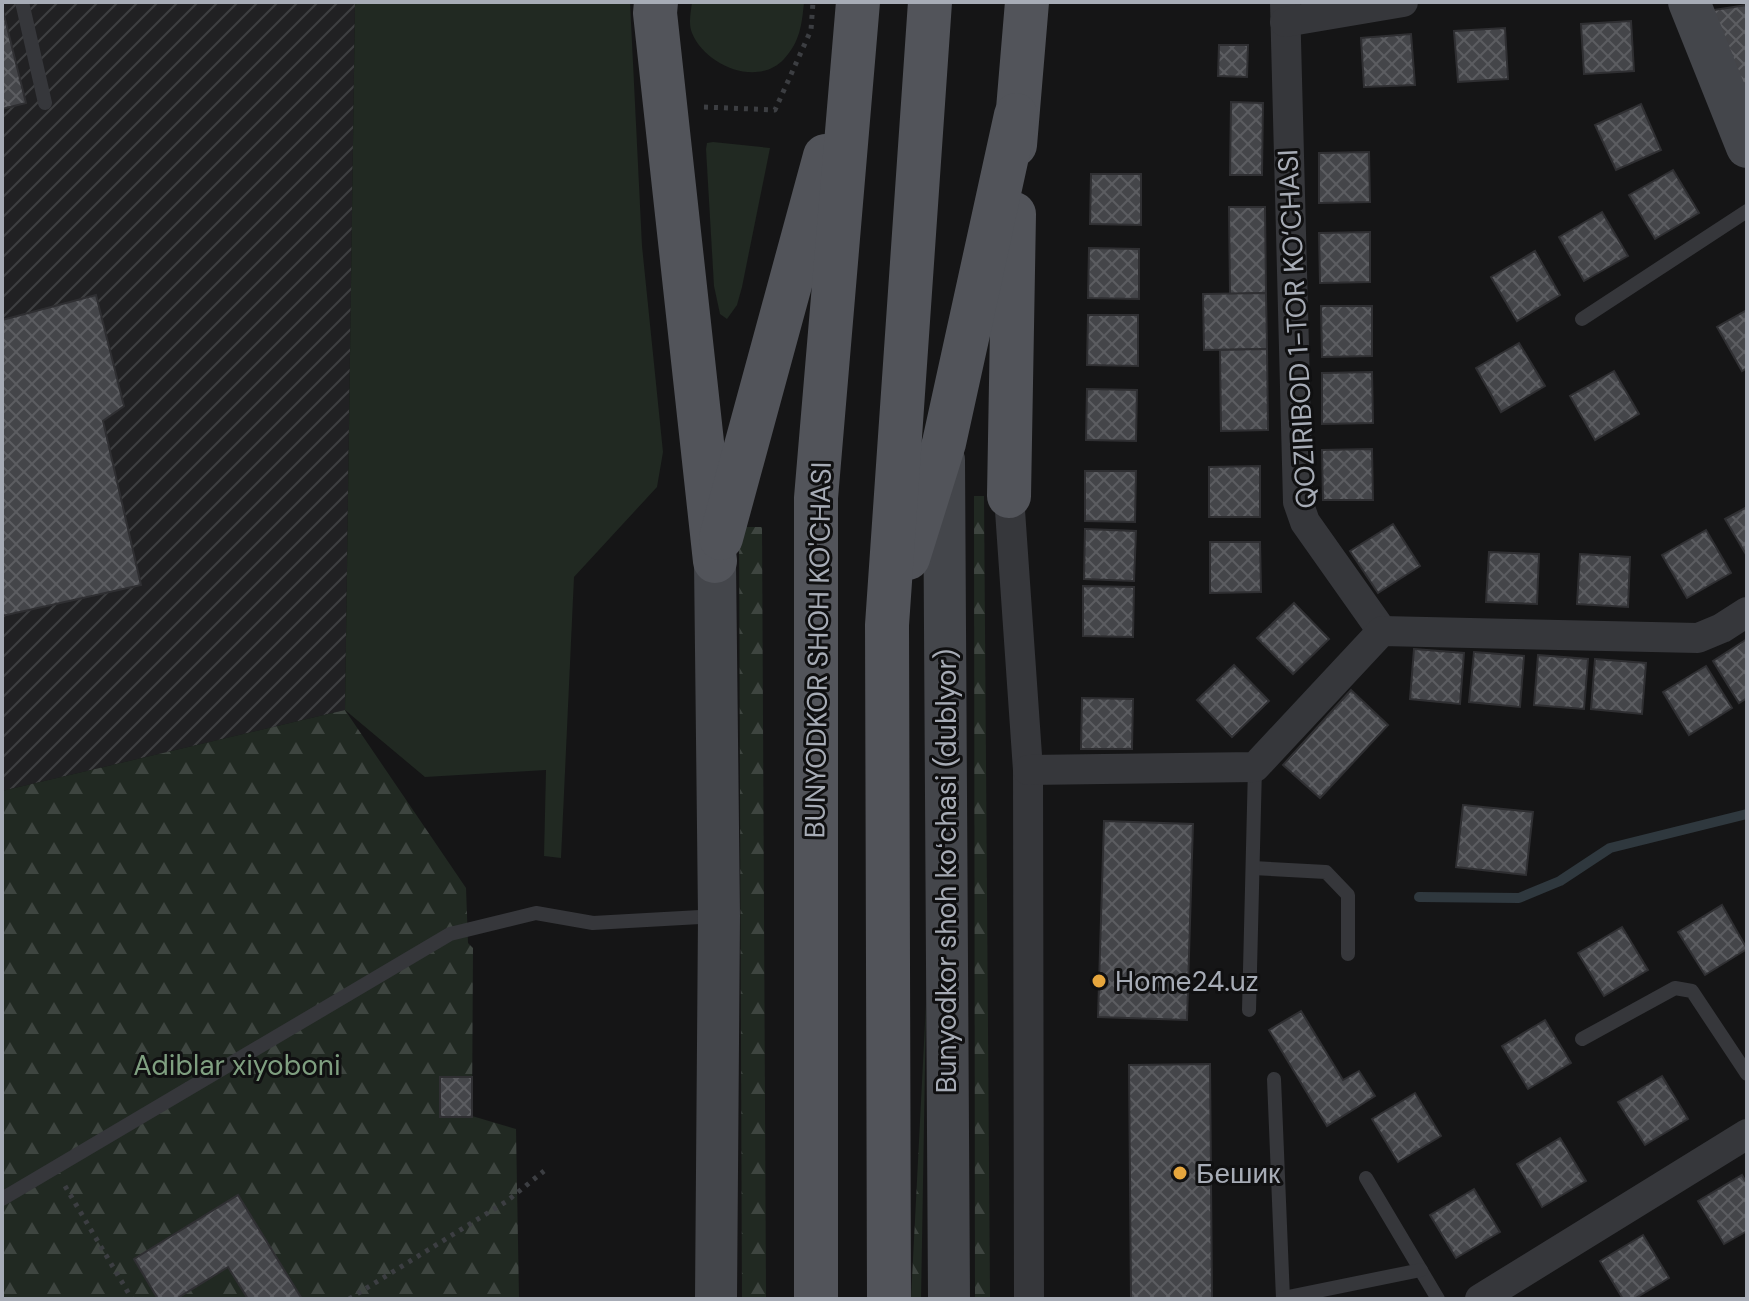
<svg xmlns="http://www.w3.org/2000/svg" width="1749" height="1301" viewBox="0 0 1749 1301" font-family="'DM Sans',sans-serif">
  <defs>
    <pattern id="industrial-furrows" width="10" height="10" patternUnits="userSpaceOnUse" patternTransform="scale(2)"><rect width="10" height="10" fill="#212123"/><path d="M-1 1l2-2M0 10L10 0M9 11l2-2" fill="none" stroke="#3e3f41"/></pattern>
    <pattern id="forest-firs" width="22" height="20" patternUnits="userSpaceOnUse" patternTransform="scale(2)"><rect width="22" height="20" fill="#212922"/><path d="M5 1l3.5 6h-7zM16 11l3.5 6h-7z" fill="#3e4540"/></pattern>
    <pattern id="building-cross-hatch" width="8" height="8" patternUnits="userSpaceOnUse" patternTransform="scale(2)"><rect width="8" height="8" fill="#444549"/><path d="M0 0l8 8M0 8l8-8" fill="none" stroke="#5c5d61"/></pattern>
  </defs>
  <rect width="100%" height="100%" fill="#151516"/>
  <polygon fill="url(#industrial-furrows)" points="2,2 355,2 345,710 2,791"/>
  <g fill="#212922">
    <polygon points="355,2 630,2 642,246 663,452 657,487 574,577 561,858 544,856 546,770 425,777 345,710"/>
    <path d="M692,2h112c-2,22 -4,40 -20,57 -27,29 -79,6 -92,-26 -4,-10 -1,-21 0,-31z"/>
    <polygon points="713,142 770,148 742,287 737,305 727,319 720,314 714,286 706,149 707,143"/>
  </g>
  <g fill="url(#forest-firs)">
    <polygon points="974,496 984,496 990,1299 975,1299"/>
    <polygon points="739,527 762,527 766,1299 742,1299"/>
    <polygon points="345,710 466,888 468,943 473,948 472,1116 516,1129 519,1299 2,1299 2,791"/>
    <polygon points="926,1004 921,1299 911,1299"/>
  </g>
  <g fill="none" stroke-linecap="round" stroke-linejoin="round">
    <polyline stroke="#2f383e" stroke-width="10" points="1419,897 1519,898 1560,881 1610,848 1747,814"/>
  </g>
  <g fill="url(#building-cross-hatch)" stroke="#2f2f32" stroke-width="2">
    <polygon points="1747,5 1747,105 1707,11"/>
    <polygon points="2,7 26,103 2,109"/>
    <polygon points="1631,21 1634,71 1584,74 1581,24"/>
    <polygon points="1505,28 1508,79 1458,82 1454,31"/>
    <polygon points="1411,34 1415,85 1364,87 1361,38"/>
    <polygon points="1219,45 1248,45 1247,77 1218,76"/>
    <polygon points="1231,102 1263,103 1262,175 1230,175"/>
    <polygon points="1641,104 1661,150 1616,170 1595,125"/>
    <polygon points="1369,152 1370,202 1319,203 1319,153"/>
    <polygon points="1673,170 1699,213 1655,239 1629,195"/>
    <polygon points="1091,174 1141,174 1141,225 1090,224"/>
    <polygon points="1229,207 1265,207 1266,293 1230,294"/>
    <polygon points="1602,212 1628,256 1584,281 1559,237"/>
    <polygon points="1370,232 1370,282 1320,283 1319,233"/>
    <polygon points="1089,248 1139,249 1139,299 1088,298"/>
    <polygon points="1535,251 1560,295 1517,321 1491,277"/>
    <polygon points="1266,293 1267,349 1204,350 1203,294"/>
    <polygon points="96,295 124,406 103,421 141,585 2,616 2,320"/>
    <polygon points="1321,306 1372,306 1372,356 1322,357"/>
    <polygon points="1747,310 1747,368 1742,371 1717,327"/>
    <polygon points="1088,315 1138,315 1138,366 1087,365"/>
    <polygon points="1519,343 1545,386 1501,412 1476,368"/>
    <polygon points="1267,349 1268,430 1221,431 1220,350"/>
    <polygon points="1614,371 1639,414 1595,440 1570,396"/>
    <polygon points="1372,372 1373,423 1322,424 1322,373"/>
    <polygon points="1087,389 1137,390 1136,441 1086,440"/>
    <polygon points="1372,449 1373,500 1323,500 1322,450"/>
    <polygon points="1260,466 1260,517 1209,517 1209,467"/>
    <polygon points="1085,471 1136,471 1135,522 1085,521"/>
    <polygon points="1747,507 1747,556 1725,519"/>
    <polygon points="1393,524 1420,566 1378,593 1350,551"/>
    <polygon points="1085,529 1136,531 1134,581 1084,579"/>
    <polygon points="1706,530 1731,573 1687,598 1662,555"/>
    <polygon points="1210,542 1260,542 1261,592 1210,593"/>
    <polygon points="1489,552 1539,554 1537,604 1486,602"/>
    <polygon points="1580,554 1630,557 1628,607 1577,604"/>
    <polygon points="1083,586 1134,587 1133,637 1083,636"/>
    <polygon points="1294,603 1329,639 1293,674 1257,638"/>
    <polygon points="1747,639 1747,698 1739,703 1713,661"/>
    <polygon points="1414,649 1464,653 1460,704 1410,699"/>
    <polygon points="1474,652 1524,656 1520,707 1469,702"/>
    <polygon points="1538,655 1588,659 1584,709 1534,705"/>
    <polygon points="1595,659 1646,663 1642,714 1591,709"/>
    <polygon points="1234,665 1269,701 1232,737 1197,700"/>
    <polygon points="1706,666 1732,708 1689,735 1663,692"/>
    <polygon points="1351,690 1388,725 1320,798 1283,765"/>
    <polygon points="1082,698 1133,699 1132,749 1081,749"/>
    <polygon points="1463,805 1533,812 1526,875 1456,867"/>
    <polygon points="1104,821 1193,824 1187,1020 1098,1017"/>
    <polygon points="1722,905 1747,949 1705,975 1678,932"/>
    <polygon points="1622,927 1648,970 1604,996 1578,953"/>
    <polygon points="1301,1011 1343,1080 1359,1071 1375,1096 1327,1126 1269,1030"/>
    <polygon points="1545,1020 1571,1063 1528,1089 1502,1046"/>
    <polygon points="1210,1064 1212,1299 1131,1299 1129,1065"/>
    <polygon points="1662,1076 1688,1119 1645,1145 1618,1102"/>
    <rect x="440" y="1077" width="32" height="40"/>
    <polygon points="1415,1093 1441,1136 1398,1162 1372,1119"/>
    <polygon points="1560,1138 1586,1181 1542,1207 1517,1164"/>
    <polygon points="1742,1175 1747,1184 1747,1231 1724,1244 1698,1201"/>
    <polygon points="1474,1189 1500,1232 1456,1258 1430,1215"/>
    <polygon points="238,1195 302,1299 248,1299 228,1267 176,1299 158,1299 134,1259"/>
    <polygon points="1643,1235 1669,1278 1634,1299 1623,1299 1600,1261"/>
  </g>
  <g fill="none" stroke-linecap="round" stroke-linejoin="round">
    <g stroke="#3c3e42" stroke-width="5" stroke-dasharray="4 6" stroke-linecap="butt">
      <polyline points="704,107 775,110 811,30 813,2"/>
      <polyline points="65,1186 132,1299"/>
      <polyline points="349,1299 507,1201 544,1171"/>
    </g>
    <g stroke="#36373b" stroke-width="14">
      <polyline points="22,2 45,103"/>
      <polyline points="1582,319 1747,211"/>
      <polyline points="1253,868 1326,872 1348,895 1348,954"/>
      <polyline points="1249,1010 1255,767"/>
      <polyline points="1582,1039 1675,988 1692,991 1747,1074"/>
      <polyline points="1274,1079 1283,1299"/>
      <polyline points="1366,1178 1438,1299"/>
      <polyline points="2,1199 450,934 536,913 593,923 718,916"/>
      <polyline points="1283,1298 1421,1270"/>
    </g>
    <g stroke="#36373b" stroke-width="30">
      <polyline points="1285,2 1298,502 1305,522 1382,631"/>
      <polyline points="1285,22 1403,2"/>
      <polyline points="1009,496 1028,770 1029,1299"/>
      <polyline points="1028,770 1255,767 1382,631 1698,638 1722,628 1747,612"/>
      <polyline points="1480,1299 1747,1134"/>
    </g>
    <g stroke="#44464b" stroke-width="42">
      <polyline points="1689,2 1747,147"/>
      <polyline points="944,460 949,1299"/>
      <polyline points="715,561 719,916 716,1299"/>
    </g>
    <g stroke="#52545a" stroke-width="44">
      <polyline points="656,2 655,13 715,561"/>
      <polyline points="1015,145 1027,2"/>
      <polyline points="1009,496 1014,214"/>
      <polyline points="721,538 825,156"/>
      <polyline points="908,558 944,443 1016,115"/>
      <polyline points="816,1299 816,498 858,2"/>
      <polyline points="889,1299 887,625 930,2"/>
    </g>
  </g>
  <g fill="#e6a63d" stroke="#101011" stroke-width="3">
    <circle cx="1099" cy="981" r="8"/>
    <circle cx="1180" cy="1173" r="8"/>
  </g>
  <g text-anchor="middle" dominant-baseline="central" stroke-width="6" stroke-linejoin="round" paint-order="stroke">
    <g font-size="28" fill="#a7acb6" stroke="#101011">
      <text transform="translate(1297 329) rotate(-93)">QOZIRIBOD 1-TOR KO‘CHASI</text>
      <text transform="translate(818 650) rotate(-89)">BUNYODKOR SHOH KO'CHASI</text>
      <text transform="translate(946 871) rotate(-90)">Bunyodkor shoh koʻchasi (dublyor)</text>
    </g>
    <g font-size="28" fill="#a7acb6" stroke="#101011" text-anchor="start">
      <text x="1115" y="981">Home24.uz</text>
      <text x="1196" y="1173">Бешик</text>
    </g>
    <g font-size="28" fill="#7f9f80" stroke="#101011">
      <text x="237" y="1065">Adiblar xiyoboni</text>
    </g>
  </g>
  <rect width="1749" height="1301" fill="none" stroke="#a7acb6" stroke-width="8"/>
</svg>
